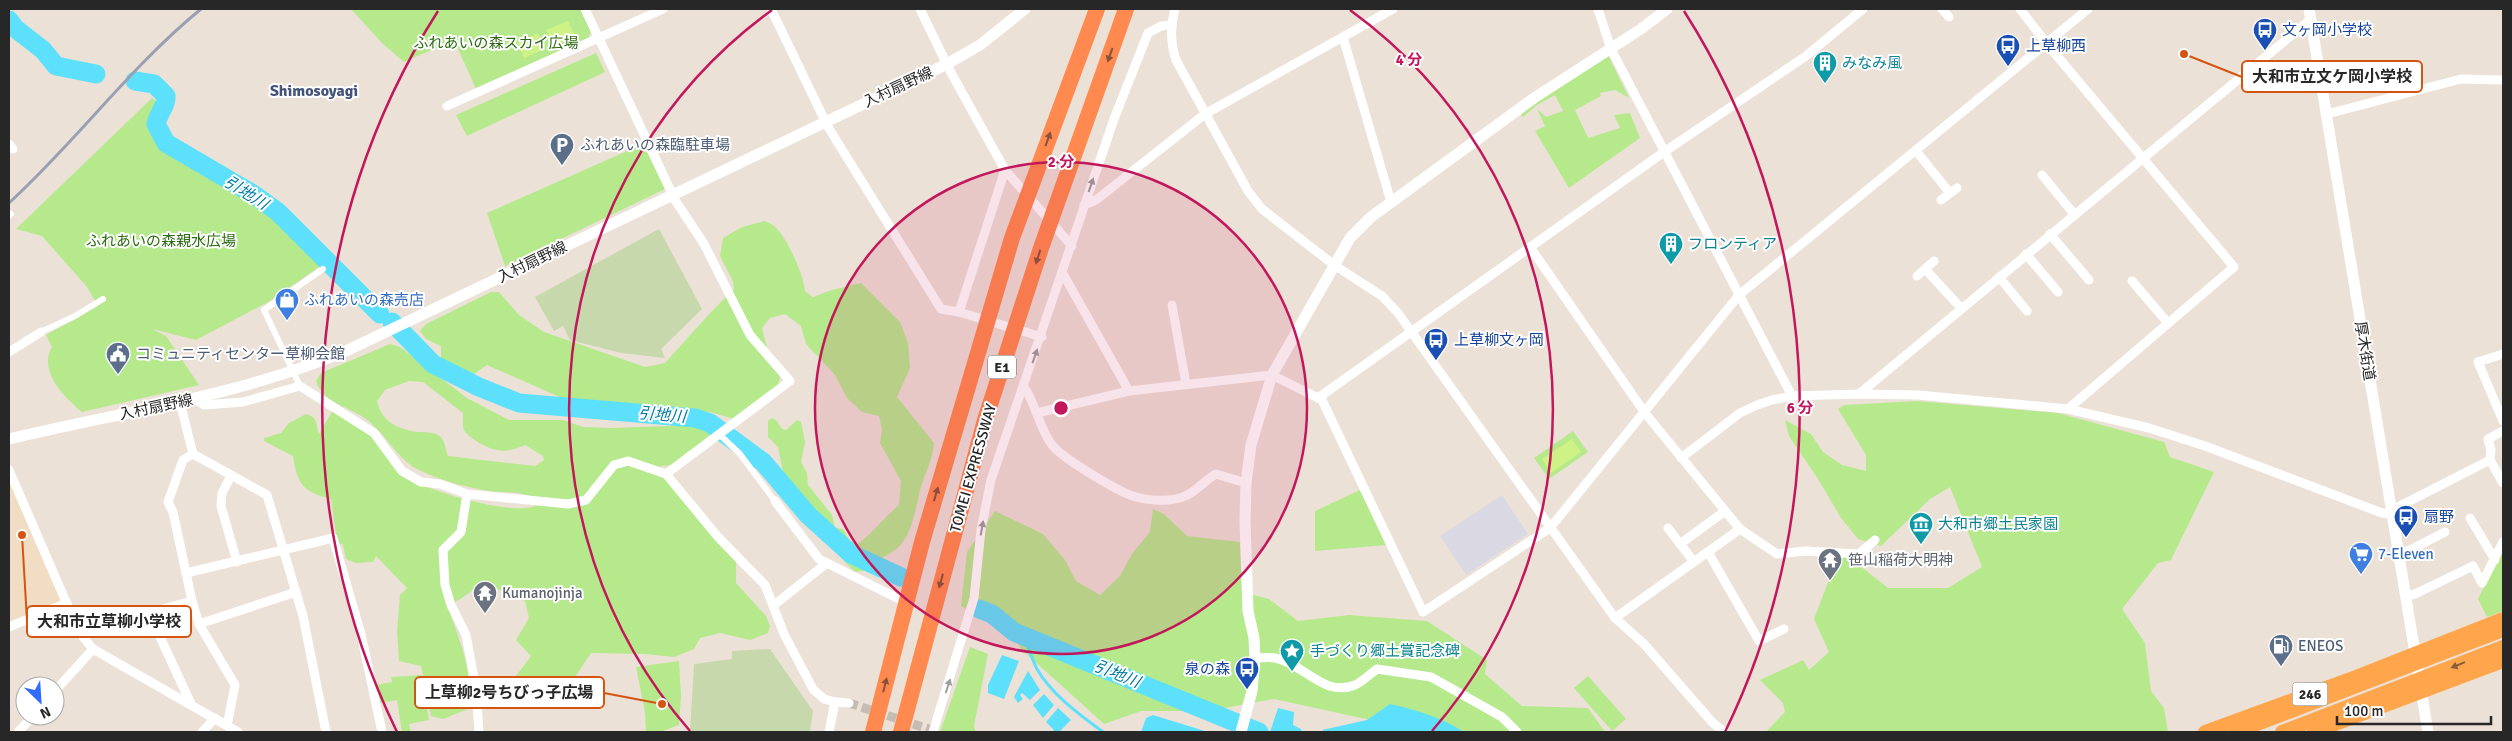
<svg xmlns="http://www.w3.org/2000/svg" width="2512" height="741" viewBox="0 0 2512 741" font-family="Signika,'Noto Sans JP',sans-serif">
  <rect width="100%" height="100%" fill="#ece1d7"/>
  <polygon fill="#dad9e3" points="1502,495 1528,534 1466,575 1440,536"/>
  <polygon fill="#f0ddc3" points="9,471 63,600 9,621"/>
  <g fill="#b5e98c" fill-rule="evenodd">
    <polygon points="351,9 581,9 591,31 588,39 476,89 454,40 404,62 382,43"/>
    <polygon points="596,53 605,72 467,136 456,115"/>
    <polygon points="1608,55 1629,98 1615,90 1600,93 1601,96 1575,110 1588,138 1620,128 1614,115 1630,113 1640,138 1569,188 1535,131 1545,126 1537,109 1546,117 1563,111 1555,95 1537,105 1523,117 1519,113"/>
    <path d="M152,98l6,5 6,26 11,17 89,61 58,58 -54,37 -72,38 -44,-11 14,7 33,49 -117,27c-18,-15 -44,-41 -30,-65l-6,-12 52,-29 -11,-19 -45,-51 -26,-7z"/>
    <polygon points="643,144 665,189 505,266 487,213"/>
    <path d="M765,221c3,2 8,3 10,6 12,10 29,49 30,64l8,6 19,-7 29,-7 39,39 8,21 2,25 -13,29 37,46c-2,22 -11,32 -15,52 -4,16 -6,32 -16,47 -11,15 -24,13 -35,28l-13,2 -11,-11 -13,-27 -21,-22 -6,-13 -19,-16 -7,-36 -10,-10v-16l4,-3 5,3 5,8 4,1 11,-10 4,2 4,20 -4,20 6,11 1,12 24,30 3,13 8,1 7,12 8,3c16,-12 26,-27 41,-39l2,-24 -21,-38 2,-13 -3,-14 -17,-4 -15,-14 -12,-23 -29,-31 -5,-18 -16,-12 -15,4 -8,10 9,35 9,13 -2,10 -44,33 -24,-7 -94,-4 -45,-6 -84,-37 -13,9 -10,1 -23,-14v-15l-15,-7 -6,-8 6,-7 65,-32h8l20,23 25,17 101,35 20,-4 46,-51 23,-23 -1,-8 -13,-25 3,-18 19,-11z"/>
    <path d="M390,344l10,3 67,51 42,22h54l20,7 30,1 83,-3 11,2 8,5 -40,33 -14,1 -2,3 13,10 61,78 3,6v20l30,33 4,10 -2,7 -18,7 -30,-7 -20,5 -6,11 -20,8 -29,-3 -54,-1 -18,27 -84,25 -6,-20 33,-9 15,-20 -15,-16 13,-22 -4,-17 -41,-18 -36,24c11,33 27,67 20,102l-25,10 -12,-3 -10,-50 -22,-5 -2,-29 3,-37 7,-7 -31,-32 -3,6 -17,1 -10,-4 -3,-14 -6,-3 -6,-43c-28,-7 -34,-15 -38,-43l-29,-15v-3l17,-5 8,-10 17,-9c13,4 9,9 13,20l14,-24c12,8 29,15 38,26 13,14 18,30 35,41 20,13 112,42 132,27l-1,-5c-16,-8 -23,-6 -40,-7 -26,-3 -55,-11 -78,-22 -23,-11 -34,-39 -56,-53 -17,-11 -40,-15 -47,-36l5,-8zM409,381l14,1 40,31c0,5 -1,12 1,17 2,4 8,8 12,11 18,11 29,13 49,4l18,11 1,4 -9,6 -87,-10c-3,-7 -3,-18 -10,-21 -5,-3 -14,-3 -20,-3 -21,-3 -36,-10 -41,-31l8,-11z"/>
    <polygon points="1917,401 2058,413 2164,442 2170,457 2214,472 2171,560 2158,563 2122,609 2145,643 2151,691 2164,708 2168,732 1766,732 1785,712 1783,703 1760,680 1803,660 1809,670 1829,652 1814,619 1837,559 1849,549 1859,565 1888,588 1948,588 1982,567 1950,487 1930,499 1881,546 1858,539 1841,518 1818,479 1789,436 1785,420 1811,434 1823,452 1842,465 1866,471 1866,455 1838,409 1844,405"/>
    <polygon points="1573,431 1588,452 1549,479 1534,458"/>
    <polygon points="1360,490 1386,545 1315,551 1315,511"/>
    <polygon points="1153,509 1164,514 1187,536 1240,542 1242,592 1269,599 1298,621 1349,615 1427,621 1487,660 1485,674 1522,706 1588,708 1605,732 1401,732 1380,722 1274,699 1209,711 1141,711 1104,724 1021,649 1016,640 961,606 967,552 995,511 1043,534 1065,560 1076,581 1100,595 1120,576 1132,554 1150,532"/>
    <polygon points="2503,548 2503,611 2487,617 2478,599"/>
    <polygon points="970,647 988,654 974,726 976,732 940,732"/>
    <polygon points="679,661 681,696 679,725 660,732 646,732 645,712 636,667"/>
    <polygon points="421,675 429,720 409,724 411,732 402,732 397,700 379,703 376,685 392,682 391,677"/>
    <polygon points="1588,676 1626,719 1612,731 1574,688"/>
  </g>
  <g fill="#c6d8ac">
    <polygon points="659,229 702,309 661,349 665,358 621,353 570,340 563,326 554,331 535,297"/>
    <polygon points="770,649 813,711 810,732 690,732 694,664 732,659 732,651"/>
  </g>
  <g fill="#cff286">
    <polygon points="568,21 575,36 553,46 546,30"/>
    <polygon points="538,33 545,49 524,58 517,43"/>
    <polygon points="1572,439 1581,452 1551,473 1542,459"/>
  </g>
  <g fill="#5de0fb">
    <polygon points="1002,655 1019,661 1004,699 988,693 988,685"/>
    <polygon points="1028,671 1040,690 1030,700 1022,693 1020,695 1023,699 1018,703 1014,697"/>
    <polygon points="1044,694 1054,705 1043,718 1033,705"/>
    <path d="M1390,704c26,6 51,13 74,28h-139l-3,-2 45,-10z"/>
    <polygon points="1058,708 1071,720 1059,732 1052,732 1054,730 1046,722"/>
    <polygon points="1278,708 1294,712 1293,725 1301,729 1302,732 1270,732"/>
    <polygon points="1153,715 1208,732 1141,732 1146,718"/>
  </g>
  <g fill="none" stroke-linecap="round" stroke-linejoin="round">
    <path stroke="#5de0fb" stroke-width="3" d="M1024,636c4,11 8,23 13,33 14,25 43,46 66,63"/>
    <g stroke="#5de0fb" stroke-width="19">
      <polyline points="9,20 16,29 43,50 56,66 96,74"/>
      <path d="M135,81l19,3 12,12c1,9 -8,18 -10,28l10,19 87,51 25,18 102,102"/>
      <polyline points="392,322 433,364 479,387 519,403 695,418 710,423 763,462 808,515 851,554 901,577"/>
      <polyline points="979,609 992,614 1014,632 1259,732"/>
    </g>
    <polyline stroke="#c5bcb4" stroke-width="9" stroke-dasharray="9 4.5" stroke-linecap="butt" points="849,703 938,732"/>
    <g stroke="#fff" stroke-width="6">
      <polyline points="9,216 11,214"/>
      <polyline points="41,332 75,316 103,299"/>
      <polyline points="300,386 264,310 323,269"/>
      <polyline points="720,435 740,454 775,501"/>
    </g>
    <g stroke="#fff" stroke-width="9">
      <polyline points="585,9 675,200 704,244 750,335 790,381 666,474"/>
      <polyline points="771,9 828,127 941,309 959,312 1005,170 949,69 920,9"/>
      <path d="M1175,9c-5,18 -5,33 1,51l72,131 14,18 72,56 48,31 16,17 217,305 29,26 68,78 12,10"/>
      <polyline points="1598,9 1611,49 1792,396"/>
      <polyline points="1942,9 1949,17"/>
      <polyline points="2020,9 2047,44 2234,267 2068,409"/>
      <polyline points="1343,37 1391,202"/>
      <polyline points="447,106 663,9"/>
      <polyline points="2327,114 2461,79 2503,80"/>
      <polyline points="9,144 13,149"/>
      <polyline points="1916,151 1950,193"/>
      <polyline points="1005,170 1072,246"/>
      <polyline points="2042,175 2074,214"/>
      <polyline points="1941,200 1957,188"/>
      <polyline points="1084,205 1096,200 1205,114 1393,9"/>
      <polyline points="2050,234 2089,280"/>
      <polyline points="1530,247 1645,413 1740,529 1615,618"/>
      <polyline points="2026,254 2058,292"/>
      <polyline points="1925,269 1961,308"/>
      <polyline points="1062,272 1129,391"/>
      <polyline points="1917,276 1934,261"/>
      <polyline points="1999,277 2027,311"/>
      <polyline points="2132,281 2168,323"/>
      <polyline points="1172,305 1186,384"/>
      <polyline points="959,312 1042,337"/>
      <polyline points="9,352 41,332"/>
      <polyline points="2503,354 2478,362 2503,421"/>
      <path d="M1024,387c12,17 15,41 28,58 10,13 68,48 84,52 14,4 36,5 49,-1 11,-4 20,-16 31,-22l30,9"/>
      <polyline points="1859,394 2311,19"/>
      <polyline points="1318,398 1322,400 1423,612 1550,528 1739,295 2088,9"/>
      <polyline points="194,399 204,405 243,402 300,386 374,433 402,471 421,482 440,484 467,494 568,504 586,500 614,465 628,461 666,474 718,537 765,585 784,634 813,689 824,699 835,702 849,703"/>
      <polyline points="180,402 193,454 267,495 303,616 326,732"/>
      <polyline points="1037,413 1129,391 1272,375 1318,398 1664,152 1806,56 1863,9"/>
      <polyline points="1681,458 1740,413 1757,405 1772,400 1792,396 1859,394 1918,395 2068,409 2149,428 2205,446 2382,513 2392,514"/>
      <polyline points="2490,460 2503,483"/>
      <polyline points="9,470 79,632 93,649 238,732"/>
      <polyline points="231,476 222,493 221,506 237,562"/>
      <polyline points="467,494 461,532 443,550 445,585 451,605 466,635 476,689 479,732"/>
      <polyline points="775,501 819,559 897,598"/>
      <polyline points="2392,510 2490,460 2491,450 2488,439 2503,431"/>
      <polyline points="2470,518 2495,560"/>
      <polyline points="1668,528 1694,562"/>
      <polyline points="1740,529 1777,554 1806,551 1859,554 1875,540"/>
      <polyline points="1680,544 1725,511"/>
      <polyline points="1708,552 1759,641 1784,629"/>
      <polyline points="2399,552 2408,551 2445,532"/>
      <polyline points="186,573 173,512 168,502 183,460 193,454"/>
      <polyline points="2406,596 2415,594 2473,566 2482,583 2503,542"/>
      <polyline points="192,601 186,573 333,538 361,634 382,732"/>
      <polyline points="774,605 827,563"/>
      <polyline points="149,613 191,704"/>
      <polyline points="199,624 296,592"/>
      <polyline points="9,627 67,603"/>
      <polyline points="79,632 192,601 199,624 235,685 228,721 224,723"/>
      <path d="M1255,658c6,0 14,-1 20,0 28,5 49,40 80,27 8,-4 15,-11 22,-16l54,8 71,40 15,15"/>
      <polyline points="55,691 93,649"/>
      <polyline points="18,732 33,716"/>
      <polyline points="202,732 215,718"/>
      <polyline points="829,732 835,702"/>
      <polyline points="933,732 974,598 981,530 991,480 1114,119 1148,33 1161,26 1171,25"/>
    </g>
    <g stroke="#fff" stroke-width="11">
      <polyline points="2309,9 2428,732"/>
      <path d="M9,439c113,-27 229,-43 337,-88l601,-287 33,-19 45,-36"/>
      <polyline points="1241,732 1252,691 1255,658 1254,638 1248,611 1245,521 1246,483 1251,445 1272,375 1350,238 1371,217 1534,98 1641,29 1667,9"/>
    </g>
    <g stroke="#ffa64c" stroke-width="14">
      <polyline points="2205,732 2356,677 2503,619"/>
      <polyline points="2236,732 2503,630"/>
      <polyline points="2282,732 2503,647"/>
      <polyline points="2314,732 2503,661"/>
    </g>
    <g stroke="#ff894e" stroke-width="16">
      <polyline points="873,732 922,542 1012,238 1097,9"/>
      <polyline points="901,732 985,420 1041,248 1126,9"/>
    </g>
    <path stroke="#99a0b4" stroke-width="3" d="M9,203c67,-61 121,-136 192,-194"/>
  </g>
  <defs><path id="oneway-solid" d="M-6-.8H1V-3.2L6.5 0L1 3.2V.8H-6Z" transform="scale(1.25)"/></defs>
  <g fill="#885339">
    <use href="#oneway-solid" transform="translate(1110 55) rotate(110)"/>
    <use href="#oneway-solid" transform="translate(1048 139) rotate(-70)"/>
    <use href="#oneway-solid" transform="translate(1038 257) rotate(108)"/>
    <use href="#oneway-solid" transform="translate(936 494) rotate(-74)"/>
    <use href="#oneway-solid" transform="translate(941 581) rotate(105)"/>
    <use href="#oneway-solid" transform="translate(885 685) rotate(-76)"/>
  </g>
  <g fill="#9e9e9e">
    <use href="#oneway-solid" transform="translate(1091 185) rotate(-71)"/>
    <use href="#oneway-solid" transform="translate(1035 356) rotate(-70)"/>
    <use href="#oneway-solid" transform="translate(982 528) rotate(-80)"/>
    <use href="#oneway-solid" transform="translate(948 686) rotate(-72)"/>
  </g>
  <use fill="#886038" href="#oneway-solid" transform="translate(2458 665) rotate(158)"/>
  <circle cx="1061" cy="408" r="246" fill="#c2185b" fill-opacity=".12"/>
  <g fill="none" stroke="#c2185b" stroke-width="2.5">
    <circle cx="1061" cy="408" r="246"/>
    <path d="M690 731A492 492 0 0 1 772 10M1350 10A492 492 0 0 1 1432 731"/>
    <path d="M397 732A739 739 0 0 1 438 11M1684 11A739 739 0 0 1 1725 732"/>
  </g>
  <defs>
    <symbol id="bus-pin" viewBox="-11 -11 22 30"><path d="M0 17L-7.5 6A9.5 9.5 0 1 1 7.5 6Z" fill="#1a4fb4" stroke="#fff"/><path d="M-5-6H5V4H4V6H2V4H-2V6H-4V4H-5ZM-3.5-4V0h7V-4ZM-3.5 1.2v1.5H-2V1.2ZM2 1.2v1.5H3.5V1.2Z" fill="#fff"/></symbol>
    <symbol id="building-pin" viewBox="-11 -11 22 30"><path d="M0 17L-7.5 6A9.5 9.5 0 1 1 7.5 6Z" fill="#0f9aa8" stroke="#fff"/><path d="M-4-6H4V6H1V3H-1V6H-4ZM-2.5-4.3h1.7v1.8h-1.7ZM.8-4.3h1.7v1.8H.8ZM-2.5-1h1.7V.8h-1.7ZM.8-1h1.7V.8H.8Z" fill="#fff"/></symbol>
    <symbol id="parking-pin" viewBox="-11 -11 22 30"><path d="M0 17L-7.5 6A9.5 9.5 0 1 1 7.5 6Z" fill="#5c6f8a" stroke="#fff"/><path d="M-3.5-5.5H1a3.5 3.5 0 0 1 0 7H-1V5.5H-3.5ZM-1-3.4V-.6H.8a1.4 1.4 0 0 0 0-2.8Z" fill="#fff"/></symbol>
    <symbol id="shop-pin" viewBox="-11 -11 22 30"><path d="M0 17L-7.5 6A9.5 9.5 0 1 1 7.5 6Z" fill="#3f7fe0" stroke="#fff"/><path d="M-5-2.5h2.3a2.7 3.5 0 0 1 5.4 0H5L5.5 6h-11ZM-1.5-2.5h3a1.5 2.3 0 0 0-3 0Z" fill="#fff"/></symbol>
    <symbol id="civic-pin" viewBox="-11 -11 22 30"><path d="M0 17L-7.5 6A9.5 9.5 0 1 1 7.5 6Z" fill="#5c6f8a" stroke="#fff"/><path d="M-.6-6.5H3V-4.5H.6V-3L4-1V1h2V6H-6V1h2V-1L-.6-3ZM-1.2 2.5V6h2.4V2.5Z" fill="#fff"/></symbol>
    <symbol id="museum-pin" viewBox="-11 -11 22 30"><path d="M0 17L-7.5 6A9.5 9.5 0 1 1 7.5 6Z" fill="#0f9aa8" stroke="#fff"/><path d="M0-6L6-3V-2H-6V-3ZM-5-1h2V3h-2ZM-1-1h2V3h-2ZM3-1h2V3H3ZM-6 4H6V6H-6Z" fill="#fff"/></symbol>
    <symbol id="supermarket-pin" viewBox="-11 -11 22 30"><path d="M0 17L-7.5 6A9.5 9.5 0 1 1 7.5 6Z" fill="#3f7fe0" stroke="#fff"/><path d="M-6-5.5h2.5l.6 2H6L4.5 2H-2.5L-4.4-4H-6ZM-1.5 3.2a1.3 1.3 0 1 0 .1 0ZM3 3.2a1.3 1.3 0 1 0 .1 0Z" fill="#fff"/></symbol>
    <symbol id="temple-pin" viewBox="-11 -11 22 30"><path d="M0 17L-7.5 6A9.5 9.5 0 1 1 7.5 6Z" fill="#6b7280" stroke="#fff"/><path d="M0-6L5-2H3V0L6.5 2.5H4V6H1.5V3h-3V6H-4V2.5H-6.5L-3 0V-2H-5Z" fill="#fff"/></symbol>
    <symbol id="fuel-pin" viewBox="-11 -11 22 30"><path d="M0 17L-7.5 6A9.5 9.5 0 1 1 7.5 6Z" fill="#5c6f8a" stroke="#fff"/><path d="M-5.5-6h7V0h2V4h1.3V-2.5L3-4.5l.8-.8L6-3V5H2.5V1h-1V6h-7ZM-4.2-4.7v3.2H.2V-4.7Z" fill="#fff"/></symbol>
    <symbol id="sight-pin" viewBox="-11 -11 22 30"><path d="M0 17L-7.5 6A9.5 9.5 0 1 1 7.5 6Z" fill="#0f9aa8" stroke="#fff"/><path d="M0-6L1.8-2.2L6-1.7L2.9 1.2L3.7 5.4L0 3.3L-3.7 5.4L-2.9 1.2L-6-1.7L-1.8-2.2Z" fill="#fff"/></symbol>
  </defs>
  <g fill-rule="evenodd">
    <use href="#bus-pin" x="2251" y="16" width="28" height="38"/>
    <use href="#bus-pin" x="1994" y="32" width="28" height="38"/>
    <use href="#building-pin" x="1811" y="49" width="28" height="38"/>
    <use href="#parking-pin" x="548" y="131" width="28" height="38"/>
    <use href="#building-pin" x="1657" y="230" width="28" height="38"/>
    <use href="#shop-pin" x="273" y="286" width="28" height="38"/>
    <use href="#bus-pin" x="1422" y="326" width="28" height="38"/>
    <use href="#civic-pin" x="104" y="340" width="28" height="38"/>
    <use href="#bus-pin" x="2392" y="503" width="28" height="38"/>
    <use href="#museum-pin" x="1907" y="510" width="28" height="38"/>
    <use href="#supermarket-pin" x="2347" y="540" width="28" height="38"/>
    <use href="#temple-pin" x="1816" y="546" width="28" height="38"/>
    <use href="#temple-pin" x="471" y="579" width="28" height="38"/>
    <use href="#fuel-pin" x="2267" y="632" width="28" height="38"/>
    <use href="#sight-pin" x="1278" y="637" width="28" height="38"/>
    <use href="#bus-pin" x="1233" y="655" width="28" height="38"/>
  </g>
  <g text-anchor="middle" dominant-baseline="central" stroke-width="4" stroke-linejoin="round" paint-order="stroke">
    <g fill="#fff" stroke="#686868" stroke-width="1">
      <rect x="988" y="355.5" width="28" height="23" rx="4"/>
      <rect x="2292.5" y="682.5" width="35" height="23" rx="4"/>
    </g>
    <g font-size="14" font-weight="bold" fill="#272727">
      <text x="1002" y="367">E1</text>
      <text x="2310" y="694">246</text>
    </g>
    <g font-size="15" fill="#164399" stroke="#fff" text-anchor="start">
      <text x="2282" y="30">文ヶ岡小学校</text>
      <text x="2026" y="46">上草柳西</text>
      <text x="1454" y="340">上草柳文ヶ岡</text>
      <text x="2424" y="517">扇野</text>
      <text x="1230" y="669" text-anchor="end">泉の森</text>
    </g>
    <g font-size="15" fill="#2d6a12" stroke="#fff">
      <text x="496" y="43">ふれあいの森スカイ広場</text>
      <text x="161" y="241">ふれあいの森親水広場</text>
    </g>
    <g font-size="15" fill="#0d838f" stroke="#fff" text-anchor="start">
      <text x="1842" y="63">みなみ風</text>
      <text x="1688" y="244">フロンティア</text>
      <text x="1938" y="524">大和市郷土民家園</text>
      <text x="1310" y="651">手づくり郷土賞記念碑</text>
    </g>
    <g font-size="15" fill="#272727" stroke="#fff">
      <text transform="translate(898 87) rotate(-25)">入村扇野線</text>
      <text transform="translate(532 262) rotate(-26)">入村扇野線</text>
      <text transform="translate(2365 351) rotate(81)">厚木街道</text>
      <text transform="translate(156 407) rotate(-12)">入村扇野線</text>
      <text transform="translate(973 468) rotate(-74)">TOMEI EXPRESSWAY</text>
    </g>
    <g font-size="15" fill="#4e5e75" stroke="#fff" text-anchor="start">
      <text x="580" y="145">ふれあいの森臨駐車場</text>
      <text x="136" y="354">コミュニティセンター草柳会館</text>
      <text x="2298" y="646">ENEOS</text>
    </g>
    <g font-size="15" fill="#366cbe" stroke="#fff" text-anchor="start">
      <text x="304" y="300">ふれあいの森売店</text>
      <text x="2378" y="554">7-Eleven</text>
    </g>
    <g font-size="15" fill="#5b616d" stroke="#fff" text-anchor="start">
      <text x="1848" y="560">笹山稲荷大明神</text>
      <text x="502" y="593">Kumanojinja</text>
    </g>
    <g font-size="16" font-weight="bold" fill="#44537c" stroke="#fff">
      <text x="314" y="91">Shimosoyagi</text>
    </g>
    <g font-size="16" font-style="italic" fill="#007ba2" stroke="#fff">
      <text transform="translate(246 193) rotate(32)">引地川</text>
      <text transform="translate(662 415) rotate(5)">引地川</text>
      <text transform="translate(1117 674) rotate(22)">引地川</text>
    </g>
  </g>
  <circle cx="1061" cy="408" r="8" fill="#c2185b" stroke="#fff" stroke-width="2.5"/>
  <g font-size="15" text-anchor="middle" font-weight="bold" fill="#c2185b" stroke="#fff" stroke-width="4" stroke-linejoin="round" paint-order="stroke">
    <text x="1409" y="65">4 分</text>
    <text x="1061" y="167">2 分</text>
    <text x="1800" y="413">6 分</text>
  </g>
  <path fill="none" stroke="#d5540f" stroke-width="2" d="M2184 54L2242 77M22 535L27 621M662 704L604 693"/>
  <g fill="#d5540f" stroke="#fff" stroke-width="2">
    <circle cx="2184" cy="54" r="5"/>
    <circle cx="22" cy="535" r="5"/>
    <circle cx="662" cy="704" r="5"/>
  </g>
  <g fill="#fff" stroke="#d5540f" stroke-width="2">
    <rect x="2242" y="61" width="180" height="31" rx="5"/>
    <rect x="27" y="606" width="164" height="31" rx="5"/>
    <rect x="415" y="677" width="189" height="31" rx="5"/>
  </g>
  <g font-size="16" text-anchor="middle" font-weight="bold" fill="#272727">
    <text x="2332" y="82">大和市立文ケ岡小学校</text>
    <text x="109" y="627">大和市立草柳小学校</text>
    <text x="509" y="698">上草柳2号ちびっ子広場</text>
  </g>
  <rect width="2512" height="741" fill="none" stroke="#272727" stroke-width="20"/>
  <g transform="translate(40 701) rotate(155)"><circle r="24" fill="#ffffff" stroke="#a9a9a9"/>
  <path d="M0-4L9 19L0 12L-9 19Z" fill="#306cff"/>
  <text y="-8" font-size="14" font-weight="bold" text-anchor="middle" fill="#272727">N</text>
  </g>
  <path d="M2337 716v8h154v-8" fill="none" stroke="#272727" stroke-width="2.5"/>
  <text x="2344" y="716" font-size="15" fill="#272727" stroke="#ffffff" stroke-width="4" paint-order="stroke">100 m</text>
</svg>
